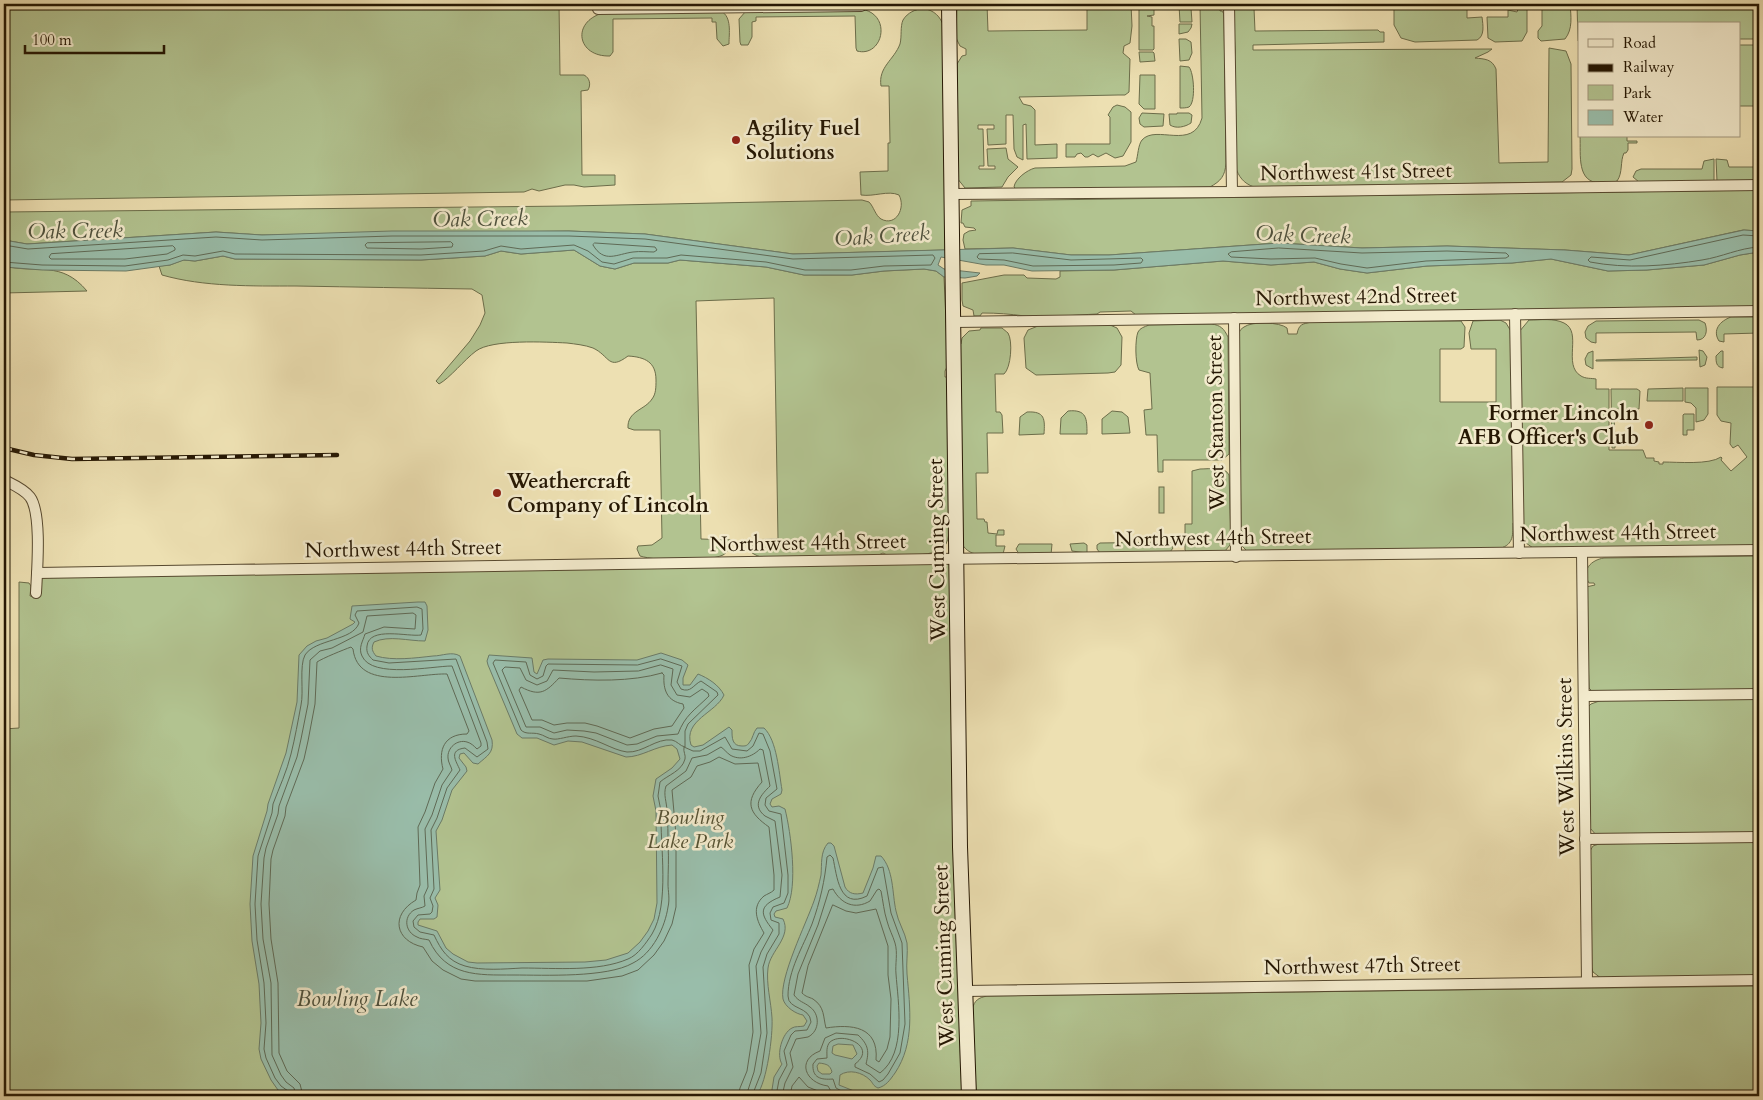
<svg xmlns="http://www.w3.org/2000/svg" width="1763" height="1100" viewBox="0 0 1763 1100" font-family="Cardo,serif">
  <rect width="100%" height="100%" fill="#ede0b2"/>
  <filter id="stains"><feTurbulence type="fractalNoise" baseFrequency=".004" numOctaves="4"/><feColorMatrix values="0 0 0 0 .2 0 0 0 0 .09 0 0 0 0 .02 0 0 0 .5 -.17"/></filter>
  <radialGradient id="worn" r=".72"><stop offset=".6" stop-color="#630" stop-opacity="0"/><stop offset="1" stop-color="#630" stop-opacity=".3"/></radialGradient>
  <g fill="#b2c390" stroke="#6c6d4a">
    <path d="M142,4h417l1,71h24c6,3 7,10 4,15l-7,1 1,84h33v10l-31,2 -10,-2h-9l-26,6 -7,-2 -8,3 -520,8v-190l126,-1 7,-1z"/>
    <polygon points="957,4 987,4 988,31 1087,30 1087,4 1131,4 1132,26 1130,43 1124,46 1123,53 1130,59 1129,92 1125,95 1118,95 1019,97 1023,104 1031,106 1035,110 1035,145 1057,144 1057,158 1027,159 1026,124 1023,125 1023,160 1017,157 1014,149 1013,115 1006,115 1006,144 988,145 987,129 994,129 994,125 978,125 978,129 983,129 984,166 979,166 979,169 995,169 995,166 988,166 987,149 1006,148 1008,159 1018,167 1008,177 1002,187 965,188 957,178 956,102 957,64 962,56 966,55 966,49 960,46 956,38"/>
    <polygon points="1139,4 1154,4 1154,15 1147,16 1152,17 1152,26 1154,26 1154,49 1153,50 1139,50"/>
    <path d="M1200,4h20v7h2l2,3 2,149c-1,13 -5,18 -16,24l-193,3 -3,-3c1,-8 13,-17 21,-19l90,-2 11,-4c2,-6 2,-17 6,-22 14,-16 51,11 60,-22z"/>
    <path d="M1236,4h13l5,4 1,23 123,-1 2,2h4v10l-131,3v5l239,-1 -4,3 -13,6c10,1 17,1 21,11l3,94 49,-1 1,-114 17,3 5,13 1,105 -1,6 -9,7 -308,5c-11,-4 -15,-10 -19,-21l-1,-105 1,-9 -2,-42z"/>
    <path d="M1394,4h73v14l15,-1c1,8 3,19 -5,23l-62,2 -14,-4 -7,-13z"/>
    <path d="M1542,4h28c1,12 3,25 -5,35l-24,2 -3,-3v-7l4,-5z"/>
    <polygon points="1577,4 1759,4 1759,39 1739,39 1739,24 1579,24 1579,41 1578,41"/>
    <polygon points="1179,5 1186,5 1191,8 1192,22 1180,22"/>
    <polygon points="1522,5 1527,10 1527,32 1522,41 1495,42 1488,38 1487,17 1508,17 1508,10 1517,12 1519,6"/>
    <path d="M923,8c12,3 17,8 21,19l1,223 -152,4 -148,-20 -76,-3 -307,4 -46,-3 -189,12 -23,-4v-28l565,-6 293,-6 7,2c5,5 6,13 12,17 15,8 25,-11 18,-24 -11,-5 -25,2 -38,0l-1,-23 28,-1v-28h2l-1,-57h-8c-3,-19 13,-26 19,-42 2,-8 0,-17 3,-24 5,-8 12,-10 20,-12z"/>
    <path d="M861,9c32,5 22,49 -4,42l-1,-3 -1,-32 -99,1v4l-4,1v15l-4,8h-7l-1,-3 -1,-23 7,-8z"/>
    <path d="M721,11c11,6 8,22 8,33l-6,2 -6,-7 -1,-17h-4v-4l-99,1v33l-3,4c-33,1 -39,-34 -7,-43z"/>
    <polygon points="1179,24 1192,24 1191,28 1188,32 1179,34"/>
    <polygon points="1179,39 1186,39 1191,42 1192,53 1189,60 1180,61"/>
    <rect x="1739" y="45" width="20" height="61"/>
    <polygon points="1139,52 1153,52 1154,53 1155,61 1140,62"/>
    <path d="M1180,66l9,1c5,6 7,35 0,40 -3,1 -6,1 -9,1z"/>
    <polygon points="1140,75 1155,75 1155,109 1144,109 1139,104"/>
    <polygon points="1117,105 1125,107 1131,112 1131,142 1123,156 1115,158 1106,153 1098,157 1093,154 1088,157 1085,157 1081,153 1077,154 1075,157 1066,157 1066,144 1110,144 1110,117 1108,115 1113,107"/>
    <polygon points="1142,113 1164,114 1163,126 1144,127 1140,124 1139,118"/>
    <path d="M1177,113h12l3,2 -1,8c-6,4 -15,6 -21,2l-1,-11h8z"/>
    <path d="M1580,136h47v5h10v2h-9v7l-2,3h-2c-4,8 -1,20 -7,28 -5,2 -10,2 -16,2 -25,0 -20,-28 -21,-47z"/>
    <polygon points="1714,159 1714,181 1639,182 1633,177 1636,171 1641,169 1702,169 1704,161"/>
    <polygon points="1716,159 1727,160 1729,167 1759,167 1759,181 1717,181"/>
    <polygon points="1759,190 1759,231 1743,230 1629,255 1565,250 1447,246 1362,248 1279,243 1109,255 1071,255 1013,248 965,249 963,240 964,234 969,231 976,230 974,228 965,227 963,223 961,223 962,210 971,206 971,201"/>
    <path d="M574,250l26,16 15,3 19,-6h34l12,-3 86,7 38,8h48l32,-4 40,-2 12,2 8,6 4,88 -3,6v6h3l2,147c-1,7 -1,14 -4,20 -9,14 -43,11 -57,12l-6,-3 -7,3 -112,2c-10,-3 -17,-6 -20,-18l34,-1 -4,-241 -78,3 5,238 33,1c-2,7 -5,11 -11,15 -15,7 -67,6 -83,1l-3,-7 1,-3 14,-1 10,-7 -2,-108h-26l-6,-2c-1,-17 17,-18 24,-29 4,-5 4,-12 4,-19 0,-18 -11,-23 -28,-24 -20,15 -18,0 -35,-8 -8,-3 -18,-4 -26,-5 -21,-1 -75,-4 -91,8 -12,9 -26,27 -37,33l-3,-3 34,-40 10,-16 5,-12 -3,-18 -10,-6c-59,-1 -118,-2 -176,-3 -44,0 -92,1 -134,-11l-3,-9 11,-1 13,-5 12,1 28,-5 12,3 186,1 64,-4 16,-5 20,3z"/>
    <path d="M1759,252v55l-623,8 -5,-4 -31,1 -3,2c-23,1 -48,4 -72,2 -16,-2 -27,-3 -43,-3l-2,3h-6l-1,-6 -10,-4 -1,-6v-17l42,-8h20l3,3 29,1 4,-2v-6l54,-1 109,-9 48,4 43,-3 26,7 27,4 60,-7 85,-3 39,-4 57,12 39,-1 57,-5 36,-10z"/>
    <path d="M4,266c34,8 57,-6 83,25l-83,2z"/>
    <path d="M1731,317h28v16l-35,1v8l-5,-1c-7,-11 1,-20 12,-24z"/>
    <path d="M1500,320l6,3 6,10 3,190h-2c0,14 0,23 -16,26l-249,3 -7,-7 -2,-212c1,-3 2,-4 5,-6 8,-6 36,-5 43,1l1,6h9c2,-10 5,-10 15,-12l149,-1 4,6 -1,20 -3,2h-21v53h56v-53h-25l-2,-16 4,-12z"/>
    <path d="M1529,320c12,0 25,-2 35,3 19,9 -2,42 17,53 5,3 10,2 15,3v10h13v61h34l3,8h8v3l5,1v2h4v-2c15,0 46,3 58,-5l1,1 -1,2 10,11 16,-14 -9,-12 -5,3 -3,-4 1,-21 -10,-2 -4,-6v-28h42v159l-226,2 -7,-5 -3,-9 -4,-202z"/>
    <path d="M1699,320l6,3c3,8 1,17 -8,17l-1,-8 -100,1v10l-5,-1 -5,-4 -1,-6 3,-6 8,-5z"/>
    <path d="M1211,324c10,1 13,5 17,13l1,117 -7,6h-59v12h-5l-1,-37h-11l-2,-25 8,-1 -2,-36 -11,-3c-4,-7 -4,-31 -1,-38 2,-4 6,-5 11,-7z"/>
    <polygon points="1110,325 1117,328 1122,337 1121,365 1115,372 1108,373 1036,375 1026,368 1024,338 1028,330 1038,326"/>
    <path d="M981,328h21c1,1 5,4 6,5 5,8 3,35 -4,41h-9l1,38h4l2,3 1,18h-16l1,40h-12l1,46h7l1,3h2l1,11 9,1 1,-4h6v5h-8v11h9l-2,8c-16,0 -32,5 -41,-10l-3,-200h2l1,-6 7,-7 11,-1z"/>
    <polygon points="1699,350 1703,351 1707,357 1705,365 1700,367"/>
    <polygon points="1593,351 1593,369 1586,365 1585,359 1588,353"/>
    <path d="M1721,351h2v17c-7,-1 -7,-6 -7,-12z"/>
    <polygon points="1697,357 1697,360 1596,361 1596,360"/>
    <polygon points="1683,388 1683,401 1647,401 1648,389"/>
    <polygon points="1685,388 1708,388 1708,414 1704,420 1696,422 1696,408 1691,403 1685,402"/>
    <polygon points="1611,389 1637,389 1640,391 1639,409 1614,409 1615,448 1612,448"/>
    <path d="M1068,411c19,-2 19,8 19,23h-27l1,-16z"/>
    <polygon points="1112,411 1122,412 1128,417 1130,433 1102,434 1102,419"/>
    <path d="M1027,412c18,-1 18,7 17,22l-25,1 1,-18z"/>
    <polygon points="1684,414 1694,414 1694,430 1687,430 1687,435 1683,435 1683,415"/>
    <path d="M1200,469c10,0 25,-3 29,6l2,64 -1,6 -5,6 -38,1 -2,-2v-26h7v-53z"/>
    <rect x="1159" y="487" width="5" height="26"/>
    <polygon points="1170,542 1173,548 1170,552 1100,553 1097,549 1097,545 1100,543"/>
    <polygon points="1084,543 1087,545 1087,553 1072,551 1070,544"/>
    <polygon points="1019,544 1052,544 1051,555 1019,554 1016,549"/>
    <path d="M1759,556v135h-167l-3,-3 -3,-101 9,-2 -1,-2h-5c-8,-13 2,-23 15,-25z"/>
    <polygon points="957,560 969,1096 4,1096 4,729 19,728 19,582 29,583 31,586 30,596 36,597 37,573"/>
    <polygon points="1759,698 1759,834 1597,836 1590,828 1587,708 1591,704 1602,700"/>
    <polygon points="1759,841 1759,977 1602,979 1593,972 1591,966 1590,851 1593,846 1599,844"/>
    <path d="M1759,986v110h-783l-4,-87c3,-9 6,-11 15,-13z"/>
  </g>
  <g fill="#99bdaa" stroke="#6b7b67" fill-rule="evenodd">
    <polygon points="1744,230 1759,231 1759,252 1740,255 1704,265 1647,270 1608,271 1551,259 1512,263 1427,266 1367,273 1340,269 1314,262 1271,265 1223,261 1114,270 1032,271 1004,265 986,265 941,257 938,265 944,269 980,273 977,276 965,278 944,277 936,271 924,269 884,271 852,275 804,275 766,267 680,260 668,263 634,263 615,269 600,266 574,250 521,254 501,251 485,256 421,260 235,259 223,256 195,261 184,260 170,265 126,271 42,270 4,267 4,240 27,244 216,232 262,235 392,231 569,231 645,234 793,254 1013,248 1071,255 1109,255 1279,243 1362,248 1447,246 1565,250 1629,255"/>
    <path d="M418,602h7l2,4 1,24 -3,11c-17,0 -36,-6 -51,1 -3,6 -2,9 2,14 17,5 39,2 57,0 9,0 19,-5 27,0l32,84c2,13 -5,16 -14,24l-5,-1 -9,-10 -4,1 -1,4 7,9 1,4 -15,19 -10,30 -6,11 4,59 -5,8 3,7 -1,12 -3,2h-14l-2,3v3l19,6 9,17 7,6 15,8 9,1 108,-1 21,-2 22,-7 12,-11 8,-11 6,-12 3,-16 -1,-92 -3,-15 3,-17 16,-11 8,-9 -3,-10 -5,-4c-17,1 -30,12 -46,12l-44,-15 -14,-1 -14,4 -17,-7h-15l-5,-4 -29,-69 -1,-4 2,-6 43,3 2,14 3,2 6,-14 5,-1 89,1 24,-7 21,7 6,5 -5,13v7h7l8,-11c10,4 21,11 26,21 -8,18 -41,25 -33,50l3,2 9,-2 26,-18 3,3c0,8 0,16 10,16 3,0 5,0 7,-3 4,-4 4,-11 8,-15h7c13,12 15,45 18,62l-1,4 -9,5 -2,5 2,3 7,-1 6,3c6,24 13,77 2,99l-11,3 -2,3 1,3 8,2c9,18 -13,32 -15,49 -2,16 3,33 4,50 1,18 -5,63 -15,77l-470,1 -9,-6 -7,-10 -10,-21 -2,-10 2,-26 -2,-39 -7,-43 -2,-37 3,-48 14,-45 1,-7 18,-51 11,-51 2,-47 8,-9 9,-5 11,-3 26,-14 2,-2 -5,-3 2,-13z"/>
    <path d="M828,843h3l3,3 11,41c4,7 10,8 18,6l10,-25 3,-12h5c13,14 11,37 15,55 2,11 9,21 11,32 1,10 -1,20 0,31 3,34 8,69 -12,99 -5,7 -9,13 -17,15 -5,-2 -5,-5 -8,-8 -8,-8 -21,-11 -30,-5l-1,10 15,6 3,5h-86l3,-19 8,-13c-6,-9 0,-31 10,-36 3,-2 8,-1 12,-2l3,-5 -4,-6c-7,-1 -18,-8 -20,-16 -4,-21 23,-75 31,-98 3,-8 5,-17 7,-26 1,-11 -1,-23 7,-32zM838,1044l15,1 4,9 -5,5 -17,-4 -3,-2 1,-7zM819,1063c8,1 11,2 13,9l-2,2h-8l-4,-3 -1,-5z"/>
  </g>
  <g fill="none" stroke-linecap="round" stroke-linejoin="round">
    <g stroke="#5f6a56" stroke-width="1">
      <path d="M1759,236l-16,-1 -113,25 -39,-3 -3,3 2,2c36,7 76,4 112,-2 20,-3 37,-12 57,-13"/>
      <polygon points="451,242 453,244 452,247 421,249 367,248 365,245 367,243"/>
      <path d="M595,243l60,4 2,3 -3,2c-6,0 -14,-1 -21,0 -16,2 -29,12 -40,-7z"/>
      <polyline points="4,245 28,249 216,237 262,240 392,236 569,236 645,239 793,259 933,255 935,258 931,265 884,266 851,270 805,270 766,262 681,255 667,258 633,258 614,264 602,262 588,251 574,245 521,249 501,246 484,251 421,255 235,254 223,251 195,256 183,255 168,260 125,266 42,265 4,262"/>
      <polygon points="173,246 175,248 175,250 167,254 125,259 51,259 49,257 51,254"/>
      <polygon points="1279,248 1362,253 1447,251 1506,253 1509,256 1506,258 1426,261 1367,268 1341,264 1315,258 1271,259 1231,257 1228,254 1231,252"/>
      <polygon points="1013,253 1071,260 1141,258 1143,260 1141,263 1114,265 1033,266 1004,260 979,259 977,257 979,254"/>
      <path d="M661,659l21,7 -5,16 4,7c10,4 12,-4 20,-8l16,11 1,3 -30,29 -3,7v16c-5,-1 -8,-6 -13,-7 -16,-2 -29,13 -45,12 -16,-2 -31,-15 -51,-16 -8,0 -18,4 -23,3 -5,0 -9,-4 -14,-5 -7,-2 -13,1 -18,-4l-28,-67 2,-3 31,2 4,13 7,4 6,-3 3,-10 2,-2 89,1z"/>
      <path d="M661,665l12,4 -2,16 6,10 13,2 12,-8 6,4 1,3c-14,14 -24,19 -31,38l-21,2 -20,8 -10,1 -31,-12 -12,-2 -17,-1 -13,3 -14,-6h-14l-24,-57 3,-3 15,1 6,12 11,5 10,-4 6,-11 41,2 44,-1z"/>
      <path d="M662,673l2,2c-1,15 3,26 19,29l1,4 -12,18 -18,3 -24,9 -33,-12 -12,-3h-18l-13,2 -12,-5h-10l-13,-30 2,-3c19,10 25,5 38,-9 33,3 72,4 103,-5z"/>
      <path d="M833,905l13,6 10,2 20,-4 12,37v29l3,24 -1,38 -3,12 -8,13 -3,-2c3,-34 -25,-36 -50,-32 -3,-11 -1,-21 -13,-29 -4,-2 -7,-2 -11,-6l6,-27z"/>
      <path d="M289,1096l-1,-5 -7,-5 -6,-8 -9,-20 -2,-9 2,-26 -2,-40 -7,-43 -2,-36 3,-48 14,-43 1,-9c6,-16 14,-33 18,-50 4,-16 7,-33 10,-49 3,-13 -2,-39 4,-50 10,-16 48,-14 54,-32l-4,-8 2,-4 60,-4 5,2 1,20 -2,6c-13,2 -52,-9 -54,11 -1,7 2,10 6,14l16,3 67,-4 31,83 1,7 -11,8 -12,-9c-17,2 -9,13 -5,22l-13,18 -10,30 -6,12 3,59 -4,9 3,8 -1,6 -2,2 -12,1 -5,6 1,6 6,5 14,3c7,15 14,26 31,31 17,5 39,3 57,2 33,0 76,4 106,-9 10,-4 18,-16 24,-25 18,-30 8,-88 9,-123l-3,-15 2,-14c8,-7 22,-11 25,-23 1,-4 -2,-7 -1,-12l9,4h7l25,-14 7,12 15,2 6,-5 6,-13 4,1 7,17 7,38 -11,9 -1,7 4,6 12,3 7,61v18l-4,10 -11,4 -3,6 1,7 8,3v11l-12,20 -4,13 4,66 -6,40 -9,23"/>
      <path d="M296,1096l-2,-8 -8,-6 -5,-7 -9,-20 -1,-72 -8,-44 -2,-35 3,-46 2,-10 12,-34 1,-8 18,-49 4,-18 7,-35 2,-44 10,-9 12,-3 31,-16 4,-16 46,-3 3,2 -1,14 -31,-2 -19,7c-2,7 -7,14 -3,22 10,23 70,10 90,10l29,77v3l-4,3c-3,-3 -6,-6 -10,-7 -10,-3 -20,6 -19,16 0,4 3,8 4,12l-10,15 -10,30 -7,14 3,58 -4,9 1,10c-3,2 -7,2 -11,4 -11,7 -9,22 3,27 3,2 8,2 12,3 17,37 49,35 84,35 32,0 94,3 120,-12 20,-10 32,-36 35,-56 2,-8 0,-16 0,-23 0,-13 1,-26 0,-38 0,-12 0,-23 -1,-34 0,-10 -4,-17 -1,-26l20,-15 6,-13 15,-3 14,-8c3,2 5,5 9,8 10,6 22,2 30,-6l3,1 7,36c-8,8 -19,19 -5,30 3,2 7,3 10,5l7,54 -2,22c-22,9 -20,17 -7,33l-12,22 -5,14 5,67 -7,39 -8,24"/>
      <path d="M303,1096l-3,-12 -13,-13 -8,-18 -1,-70 -7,-44 -2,-35 2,-45 2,-9 12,-34 1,-9 18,-48 4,-18 7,-37 2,-42c6,-4 26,-12 34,-15l2,2c5,43 66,24 94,25l22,57 -2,3c-23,0 -29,16 -24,35l-8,14 -10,29 -7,15 2,58 -3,8 -1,7c-26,15 -21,41 7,47l9,14 11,9 18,9 14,2h112l35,-5 16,-6 16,-15 10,-14 8,-17 4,-17v-72l-4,-45 19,-13 6,-11 13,-4 9,-5 16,7 23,-1 4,19c-18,20 -13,31 7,45l5,48v15c-3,3 -7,4 -10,6 -13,11 -7,25 0,37l-10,16 -5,16 4,67 -6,39 -7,17 -2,8"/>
      <path d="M776,1096l3,-16 8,-15 -3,-14 7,-16 4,-4 12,-1 4,-8c-1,-16 -23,-12 -23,-26 0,-26 15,-49 24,-72 8,-22 13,-44 15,-67l3,-2 3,3c4,18 6,52 34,38l11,-28 5,-1 8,46 11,30 3,81 -5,29 -12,21 -5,6 -4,2 -9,-8 -15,-7v-3c23,-17 -12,-33 -25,-22 -4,4 -3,11 -3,16l-10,1 -4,5c-1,14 8,16 20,15l3,9 15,8"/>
      <path d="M782,1096l3,-13 8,-16 -3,-14 6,-14c4,-1 8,-1 12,-2 12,-6 12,-23 2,-30 -6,-5 -11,-5 -16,-12l4,-21 20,-49 11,-35 4,-1c8,15 22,21 37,12l7,-11 2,-1 2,2c2,10 3,21 6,30 2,8 6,15 8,22 3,10 0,21 1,31 2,28 11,79 -16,99l-14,-9c3,-12 3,-19 -8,-29l-22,-2 -11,5 -5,13c-24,9 -15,32 8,35l4,7 6,3"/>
      <polyline points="790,1096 792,1086 799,1077 808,1087 823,1093 825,1096"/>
    </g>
    <defs>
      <g id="street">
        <polyline points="598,4 598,9 861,6 865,4"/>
        <polyline points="1229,4 1232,192"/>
        <polyline points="952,194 1232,192 1759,185"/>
        <polyline points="1515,314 1519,553"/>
        <polyline points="1234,318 1236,557"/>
        <polyline points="954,322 1759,311"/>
        <path d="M4,480c8,4 20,9 26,17 12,16 7,74 6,96"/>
        <polyline points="1582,552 1587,982"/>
        <polyline points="37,573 938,559 1759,550"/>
        <polyline points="1584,696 1759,694"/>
        <polyline points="1585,839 1759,837"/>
        <polyline points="965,991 1759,980"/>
      </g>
      <polyline id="secondary" points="949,4 960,847 969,1096"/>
    </defs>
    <use href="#street" stroke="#57492f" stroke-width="12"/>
    <use href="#secondary" stroke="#251703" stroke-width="16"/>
    <use href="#street" stroke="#f3ebcd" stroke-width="10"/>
    <use href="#secondary" stroke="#f3ebcd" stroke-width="14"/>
    <defs>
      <polyline id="rail" points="4,448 34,455 72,459 337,455"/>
    </defs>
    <use href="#rail" stroke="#251703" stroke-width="4.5"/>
    <use href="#rail" stroke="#f3ebcd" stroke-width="2.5" stroke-dasharray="8" stroke-linecap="butt"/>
  </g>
  <g fill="#8f2418" stroke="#f3ebcd" stroke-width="2">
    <circle cx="736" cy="140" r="5"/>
    <circle cx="1649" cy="425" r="5"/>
    <circle cx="497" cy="493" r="5"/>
  </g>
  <g text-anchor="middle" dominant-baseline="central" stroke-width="5" stroke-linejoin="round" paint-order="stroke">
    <g font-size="21" font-weight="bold" fill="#251703" stroke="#f3ebcd" text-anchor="start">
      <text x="746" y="128">Agility Fuel<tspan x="746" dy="24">Solutions</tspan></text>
      <text x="1639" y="413" text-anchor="end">Former Lincoln<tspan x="1639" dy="24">AFB Officer's Club</tspan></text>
      <text x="507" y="481">Weathercraft<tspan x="507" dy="24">Company of Lincoln</tspan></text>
    </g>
    <g font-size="21" fill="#251703" stroke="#f3ebcd">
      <text transform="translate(1356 172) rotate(-1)">Northwest 41st Street</text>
      <text transform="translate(1356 297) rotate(-1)">Northwest 42nd Street</text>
      <text transform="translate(1216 423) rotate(-91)">West Stanton Street</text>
      <text transform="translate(1618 533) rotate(-1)">Northwest 44th Street</text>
      <text transform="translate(1213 538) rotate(-1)">Northwest 44th Street</text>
      <text transform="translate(808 543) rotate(-1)">Northwest 44th Street</text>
      <text transform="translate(403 549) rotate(-1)">Northwest 44th Street</text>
      <text transform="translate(937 550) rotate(-91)">West Cuming Street</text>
      <text transform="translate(1566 767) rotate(-91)">West Wilkins Street</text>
      <text transform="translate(944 956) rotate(-92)">West Cuming Street</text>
      <text transform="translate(1362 966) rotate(-1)">Northwest 47th Street</text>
    </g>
    <g font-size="21" font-style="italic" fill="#565334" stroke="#f3ebcd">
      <text x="690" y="817">Bowling<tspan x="690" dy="24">Lake Park</tspan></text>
    </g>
    <g font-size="22" font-style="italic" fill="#4e513d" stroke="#f3ebcd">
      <text transform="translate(480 219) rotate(-1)">Oak Creek</text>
      <text transform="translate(75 231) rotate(-1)">Oak Creek</text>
      <text transform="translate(1303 235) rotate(2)">Oak Creek</text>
      <text transform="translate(882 236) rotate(-4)">Oak Creek</text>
      <text x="357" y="999">Bowling Lake</text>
    </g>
  </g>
  <rect width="1763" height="1100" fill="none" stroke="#ede0b2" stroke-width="20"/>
  <rect x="5" y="5" width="1753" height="1090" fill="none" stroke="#251703" stroke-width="2.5"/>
  <rect x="10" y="10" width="1743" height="1080" fill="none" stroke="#251703"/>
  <rect x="1578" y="22" width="162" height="115" fill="#f3ebcd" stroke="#a1967c"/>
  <rect x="1588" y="39" width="25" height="8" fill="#f3ebcd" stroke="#a1967c"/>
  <text x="1623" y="48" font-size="15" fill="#251703">Road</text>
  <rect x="1588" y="64" width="25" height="8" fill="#251703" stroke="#a1967c"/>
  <text x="1623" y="72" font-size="15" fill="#251703">Railway</text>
  <rect x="1588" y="85" width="25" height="15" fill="#b2c390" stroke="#a1967c"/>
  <text x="1623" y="98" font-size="15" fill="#251703">Park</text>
  <rect x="1588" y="110" width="25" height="15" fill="#99bdaa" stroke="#a1967c"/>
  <text x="1623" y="122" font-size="15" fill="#251703">Water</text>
  <path d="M25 45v8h139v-8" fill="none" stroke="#251703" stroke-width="2.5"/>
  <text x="32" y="45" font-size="15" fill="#251703" stroke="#f3ebcd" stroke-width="4" paint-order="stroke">100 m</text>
  <rect width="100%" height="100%" filter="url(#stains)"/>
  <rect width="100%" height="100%" fill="url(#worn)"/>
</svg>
